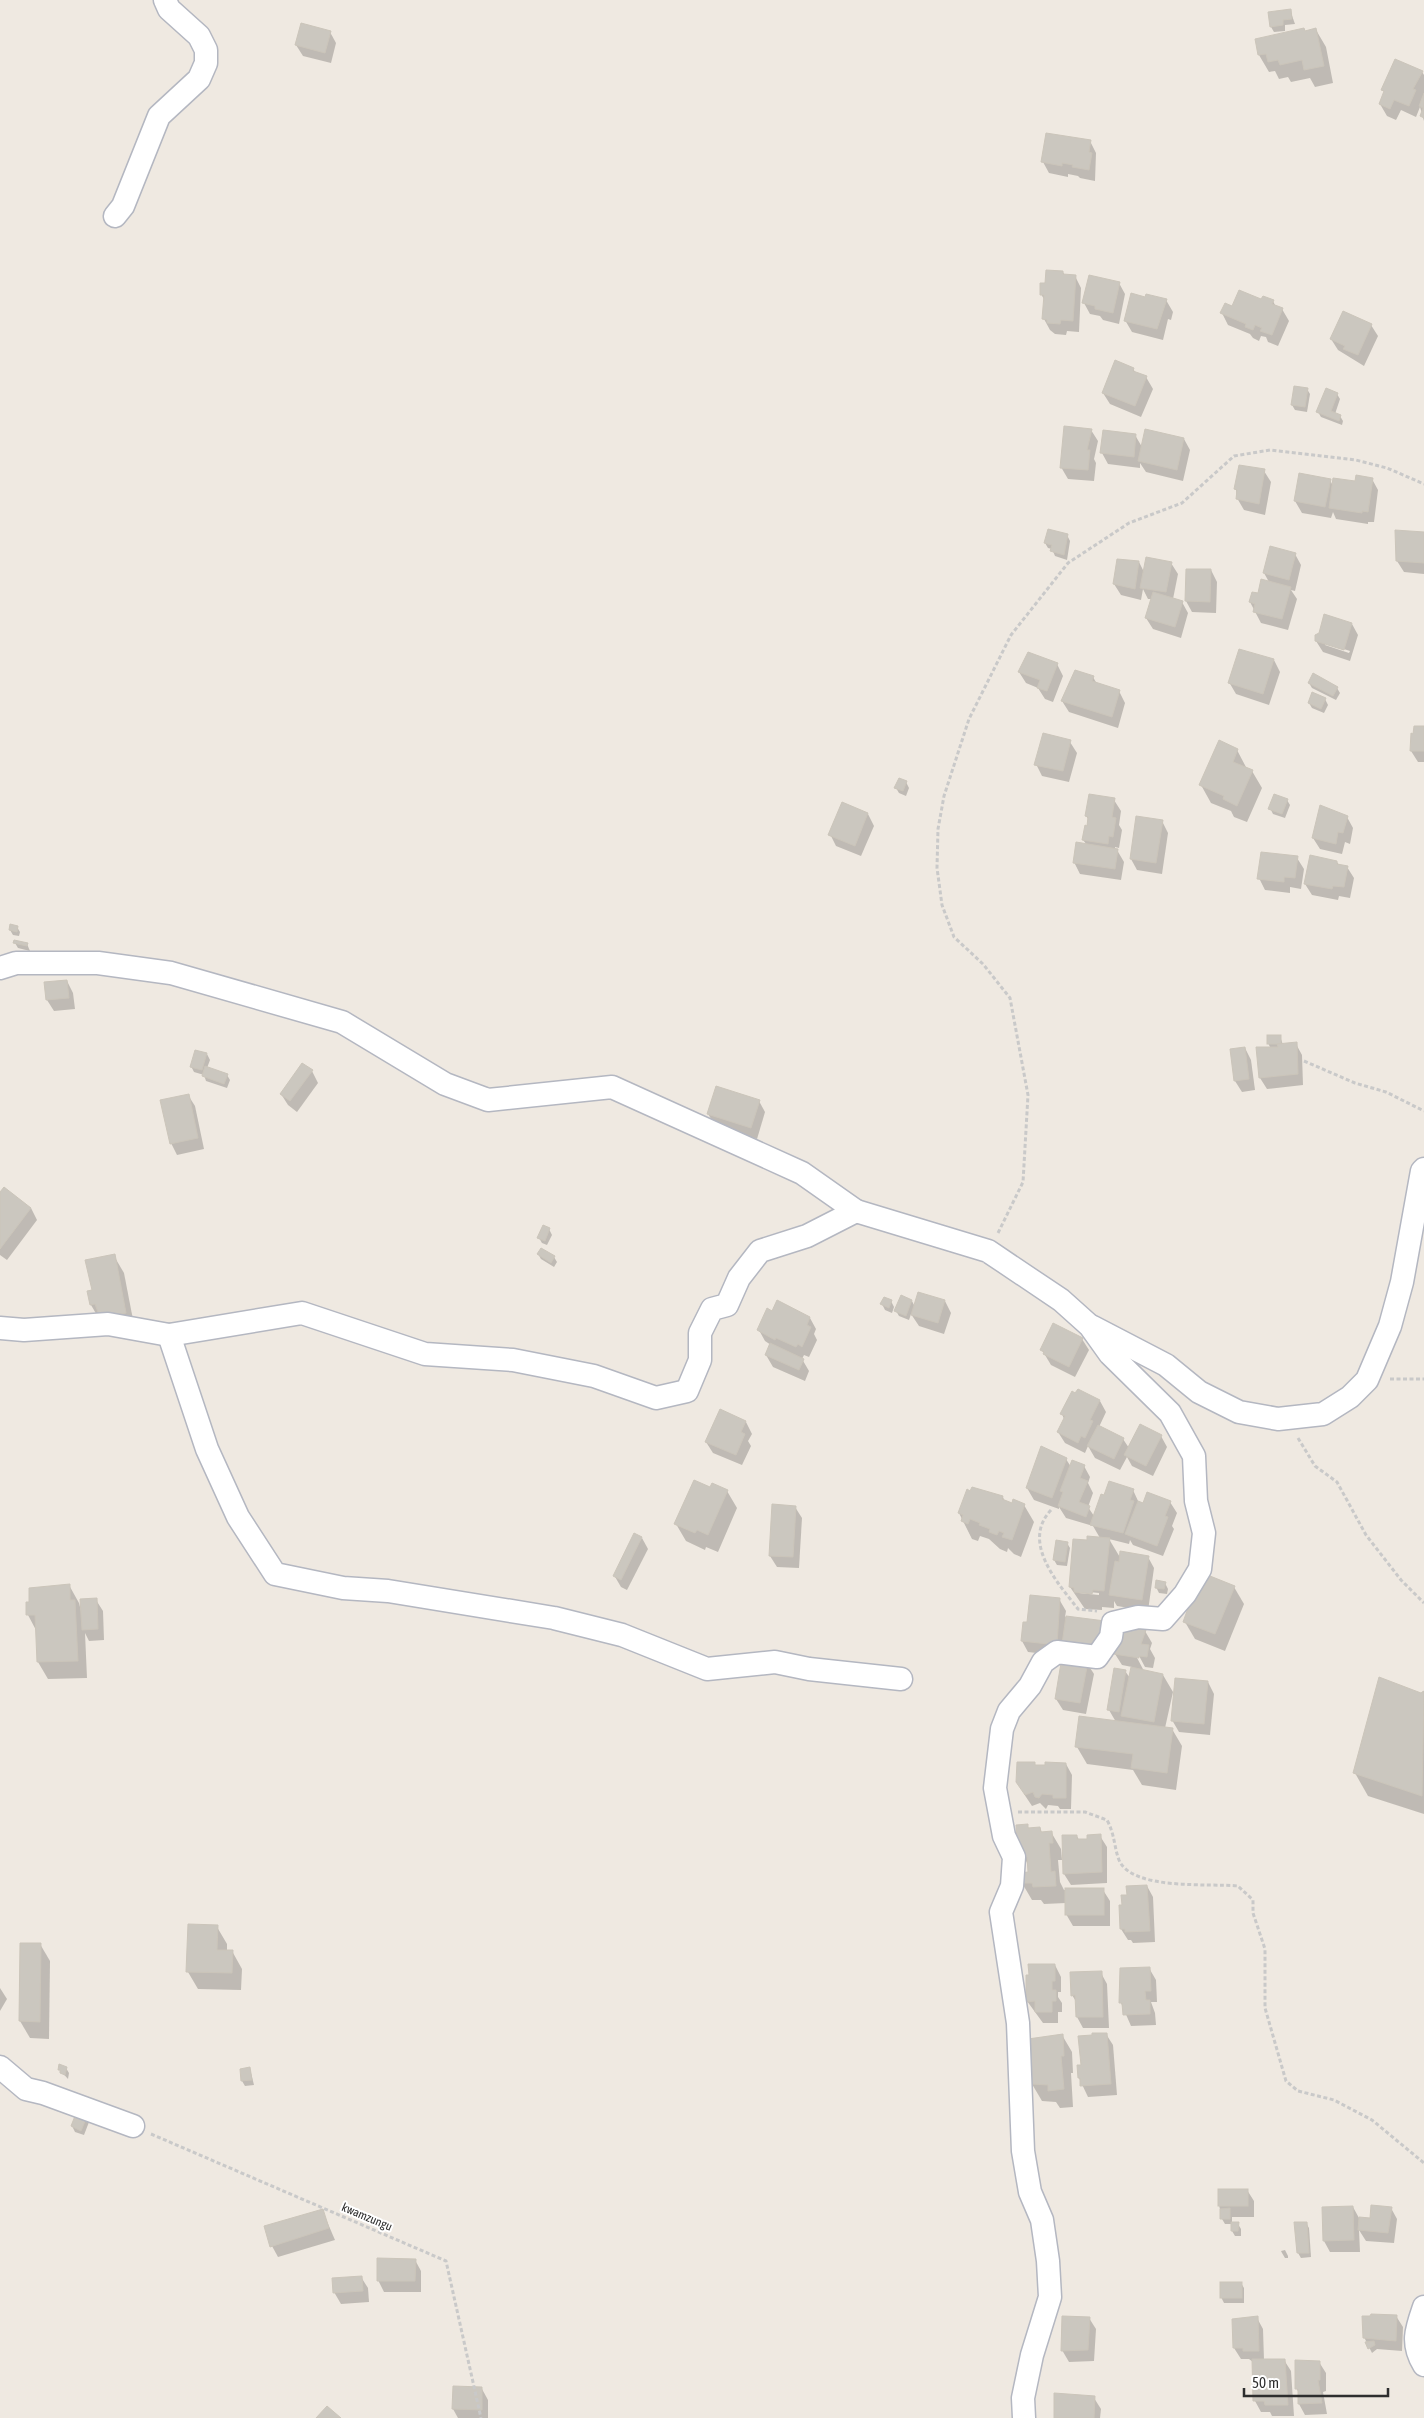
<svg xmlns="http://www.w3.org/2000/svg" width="1424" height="2418" viewBox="0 0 1424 2418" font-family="'Asap Condensed',sans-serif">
  <rect width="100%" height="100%" fill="#efe9e1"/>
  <g fill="#0003" fill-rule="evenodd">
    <polygon points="1290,10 1295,24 1285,25 1285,31 1274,32 1271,27"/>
    <polygon points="1316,30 1326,47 1333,83 1315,87 1310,78 1291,82 1288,77 1279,79 1275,71 1269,72 1259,55 1305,32"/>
    <polygon points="330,32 336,43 331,63 303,56 296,45"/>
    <polygon points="1396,61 1422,72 1424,75 1424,121 1420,107 1416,117 1401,110 1396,120 1387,116 1380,104 1385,93 1383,90"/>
    <polygon points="1090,141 1096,153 1095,181 1080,178 1078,176 1068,174 1068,177 1049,173 1043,162"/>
    <polygon points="1063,272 1065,276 1075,276 1081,288 1079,332 1067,331 1066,335 1055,334 1050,330 1044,319 1045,301 1041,294 1046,284"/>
    <polygon points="1119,283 1125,294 1119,324 1103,320 1100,316 1090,314 1084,303"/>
    <polygon points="1166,300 1173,312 1171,320 1168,319 1163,340 1132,332 1125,320"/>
    <polygon points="1262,301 1273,301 1276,307 1282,309 1289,321 1278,346 1268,342 1266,337 1261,336 1259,341 1253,338 1250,334 1228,325 1222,313 1232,308"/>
    <polygon points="1371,325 1378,336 1364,366 1338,350 1331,339"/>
    <polygon points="1133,369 1136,373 1146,377 1153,389 1141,417 1110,404 1103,393"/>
    <polygon points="1295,387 1307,389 1310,394 1307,412 1295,410 1292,405"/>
    <polygon points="1337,394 1340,399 1335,414 1340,416 1343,421 1342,425 1321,417 1318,412"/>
    <polygon points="1091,430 1098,441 1094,459 1096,463 1094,481 1068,479 1061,467"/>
    <polygon points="1135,435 1142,447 1184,439 1190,450 1183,481 1146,472 1140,463 1140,468 1108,464 1102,453"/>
    <polygon points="1264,471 1271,482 1265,515 1244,510 1237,498 1236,489"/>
    <polygon points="1372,479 1378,490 1374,522 1368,522 1368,524 1336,519 1333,512 1331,518 1302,513 1295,501 1330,480 1333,486"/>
    <polygon points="1424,534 1424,574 1404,572 1397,561"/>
    <polygon points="1067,535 1070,541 1067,560 1055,556 1052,549 1048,548 1045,543"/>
    <polygon points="1295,554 1301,565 1295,591 1291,590 1297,599 1288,630 1261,623 1250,602 1269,582 1264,573"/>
    <polygon points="1139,562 1144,572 1171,563 1178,574 1173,599 1182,602 1188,613 1181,638 1153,629 1146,618 1152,599 1148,599 1143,589 1141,600 1121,595 1114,584"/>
    <polygon points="1187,570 1211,570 1217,582 1216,613 1192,612 1186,601"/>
    <path d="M1352,624l6,11 -8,26 -27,-9 -7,-11zM1325,643l25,8 -1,2 -24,-8z"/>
    <polygon points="1240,651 1274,660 1280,672 1269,705 1236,694 1229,682"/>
    <polygon points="1057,664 1063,676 1053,702 1045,699 1038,688 1026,683 1019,672"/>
    <polygon points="1093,677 1097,684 1119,691 1125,703 1118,728 1069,712 1062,701"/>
    <polygon points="1309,683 1337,688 1340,693 1336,700 1312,688"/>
    <polygon points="1325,699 1328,705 1324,713 1312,708 1309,703"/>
    <polygon points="1424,728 1424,762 1418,762 1411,751 1415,735"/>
    <polygon points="1070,742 1077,753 1069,782 1042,776 1036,764"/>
    <polygon points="1237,750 1247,769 1252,771 1262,788 1247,822 1234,817 1231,811 1211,803 1201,785"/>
    <polygon points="906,782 909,788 906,796 899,793 896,788"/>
    <polygon points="1114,800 1121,811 1119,825 1122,830 1119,848 1115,847 1115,850 1117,850 1124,862 1121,880 1080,874 1074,862 1087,845 1083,840 1089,820 1086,816"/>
    <polygon points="1287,800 1290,805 1285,818 1273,814 1270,808"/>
    <polygon points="843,804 868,814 874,826 861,856 836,846 830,834"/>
    <polygon points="1321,807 1347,817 1353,828 1350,844 1345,842 1342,854 1320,849 1313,838"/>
    <polygon points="1162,821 1168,833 1162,874 1137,870 1131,859"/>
    <polygon points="1297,858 1304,869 1301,889 1290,887 1290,893 1265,890 1259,878"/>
    <polygon points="1337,862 1339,865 1347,867 1354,878 1350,898 1339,896 1338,900 1312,895 1305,884"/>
    <polygon points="17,927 20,932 19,936 13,935 10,930"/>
    <polygon points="15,943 27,944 30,951 18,948"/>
    <polygon points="67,981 73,993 75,1009 54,1011 47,1000"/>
    <polygon points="1280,1036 1283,1045 1296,1044 1302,1055 1303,1085 1267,1089 1260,1078 1257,1048 1270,1047 1268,1043"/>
    <polygon points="1245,1048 1251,1060 1255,1090 1242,1092 1235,1081"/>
    <polygon points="207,1054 210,1060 207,1068 227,1075 230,1080 227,1088 206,1081 204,1075 194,1072 191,1066"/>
    <polygon points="312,1071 318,1083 297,1112 288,1105 281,1094"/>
    <polygon points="188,1095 195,1106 204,1149 177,1155 171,1143"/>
    <polygon points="759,1101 765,1112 757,1139 715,1125 708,1114"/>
    <polygon points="0,1194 31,1208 37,1220 7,1260 0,1255"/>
    <polygon points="549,1229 552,1235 547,1245 542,1243 539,1238"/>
    <polygon points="538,1254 554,1257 557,1262 554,1267 541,1259"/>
    <polygon points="114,1256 124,1273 135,1330 101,1322 91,1305 93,1290"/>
    <polygon points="919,1294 945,1301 951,1313 944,1334 919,1326 911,1314 909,1320 899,1316 896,1311 912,1301 915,1307"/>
    <polygon points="891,1301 894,1307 892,1313 885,1310 882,1304"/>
    <polygon points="773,1312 810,1318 816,1329 814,1334 817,1340 809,1357 804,1355 802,1359 809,1371 805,1381 773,1367 766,1355 771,1345 765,1341 759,1330"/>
    <polygon points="1082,1339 1089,1350 1075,1377 1051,1365 1042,1350"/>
    <polygon points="1076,1394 1100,1401 1106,1412 1099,1427 1123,1439 1129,1448 1161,1436 1167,1447 1153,1476 1132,1466 1127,1457 1120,1470 1095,1458 1088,1446 1085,1453 1065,1443 1058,1432 1064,1419 1062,1414"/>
    <polygon points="721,1411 746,1422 752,1434 748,1441 751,1446 742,1465 713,1453 706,1442"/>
    <path d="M1066,1459l5,8 13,-1 6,11 -2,6 5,10 -5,14 6,9 39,-26 6,13 31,-1 7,11 -5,13 2,3 -11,27 -30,-11 -3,-5 -1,4 -20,-5 12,20 27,-2 6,11 -6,43 -31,-5 -3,-5v7l-12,-1v3l-17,-1 -15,-22 18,-45 12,-4 -7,-12 -27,-8 -7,-11v2l-25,-9 -7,-12zM1079,1591l20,2v2l-20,-2z"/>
    <polygon points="711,1489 727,1491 737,1508 718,1552 706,1547 705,1550 686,1541 676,1524"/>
    <polygon points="1003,1497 1005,1502 1012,1504 1024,1505 1034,1522 1021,1557 1014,1554 1008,1548 1007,1552 1000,1549 989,1539 980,1536 978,1541 972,1539 959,1513"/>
    <polygon points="795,1507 802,1518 799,1568 777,1567 770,1556"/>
    <polygon points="642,1538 648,1549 627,1590 621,1587 614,1575"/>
    <polygon points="1067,1543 1070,1548 1067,1566 1057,1565 1054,1560"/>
    <polygon points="1165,1583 1168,1589 1167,1594 1159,1593 1156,1587"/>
    <polygon points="69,1585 79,1603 82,1615 96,1600 103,1611 104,1640 89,1641 85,1633 87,1678 48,1679 38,1662 37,1632 28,1615 27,1604"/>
    <polygon points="1234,1587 1244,1604 1225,1651 1195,1639 1185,1622"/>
    <polygon points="1059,1599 1066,1611 1065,1617 1105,1622 1063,1656 1028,1652 1022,1641 1028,1623"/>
    <polygon points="1145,1631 1152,1643 1150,1649 1155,1658 1153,1668 1145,1667 1137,1652 1135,1654 1144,1671 1163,1675 1173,1692 1165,1728 1172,1729 1182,1746 1176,1790 1142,1785 1133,1770 1087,1764 1077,1747 1116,1722 1109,1710 1125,1671 1130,1678 1132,1667 1122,1665 1115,1654"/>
    <polygon points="1087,1663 1094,1674 1086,1714 1063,1710 1056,1699"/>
    <polygon points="1208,1682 1214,1694 1210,1735 1179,1732 1172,1720"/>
    <polygon points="1423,1691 1424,1692 1424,1814 1368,1796 1355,1773"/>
    <polygon points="1034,1763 1036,1766 1066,1764 1072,1775 1071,1809 1060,1809 1058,1806 1048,1805 1046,1809 1040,1803 1032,1806 1024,1794"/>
    <polygon points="1027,1825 1029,1829 1040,1828 1042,1833 1051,1832 1061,1849 1062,1860 1058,1860 1060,1882 1064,1890 1103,1890 1110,1901 1110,1926 1073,1926 1066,1914 1066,1903 1044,1904 1041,1900 1032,1900 1022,1883 1030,1873 1029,1867 1018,1844"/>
    <polygon points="1077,1836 1079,1840 1088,1840 1100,1836 1107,1847 1107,1883 1071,1885 1064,1874"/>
    <polygon points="1147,1886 1153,1897 1155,1942 1133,1943 1131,1940 1128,1940 1121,1929 1123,1906 1128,1896"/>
    <polygon points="217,1927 227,1944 227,1951 232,1951 242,1969 241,1990 198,1989 188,1972"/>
    <polygon points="40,1944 50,1961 49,2039 30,2038 20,2021"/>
    <polygon points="1055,1965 1061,1977 1061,1992 1058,1992 1058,1997 1062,2003 1062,2012 1058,2012 1058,2023 1043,2023 1027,2001"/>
    <polygon points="1149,1968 1156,1980 1157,2002 1151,2002 1155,2013 1156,2025 1131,2026 1121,2003"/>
    <polygon points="1101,1973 1107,1984 1109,2028 1083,2028 1077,2017 1077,2003 1072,1995"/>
    <polygon points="0,1988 7,1999 0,2011"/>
    <polygon points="1106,2034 1113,2045 1117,2095 1088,2097 1079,2078 1082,2066"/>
    <polygon points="1062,2035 1072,2052 1073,2073 1071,2073 1073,2107 1060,2108 1056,2102 1042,2101 1032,2084"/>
    <polygon points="66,2068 69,2073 68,2079 59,2069"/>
    <polygon points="250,2069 254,2085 245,2086 242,2081"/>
    <polygon points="78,2112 89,2122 84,2135 75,2132 72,2126"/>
    <polygon points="1247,2190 1254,2201 1254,2217 1232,2217 1232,2223 1238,2224 1241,2229 1241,2236 1235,2236 1232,2231 1232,2224 1225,2224 1222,2219 1219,2205"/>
    <polygon points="1353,2207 1359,2218 1371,2219 1391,2208 1397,2219 1394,2243 1366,2241 1359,2230 1360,2252 1330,2252 1324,2241 1323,2208"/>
    <polygon points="322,2210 335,2240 278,2257 272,2246"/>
    <polygon points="1306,2223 1309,2228 1311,2257 1301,2258 1298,2253"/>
    <polygon points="1285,2250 1288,2256 1288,2258 1285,2258 1282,2253 1281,2251"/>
    <polygon points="415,2260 421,2271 421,2292 384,2292 378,2280"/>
    <polygon points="361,2277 368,2288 369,2302 341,2304 334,2292"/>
    <polygon points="1241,2283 1244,2288 1244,2303 1224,2303 1221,2297"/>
    <polygon points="1396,2316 1403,2327 1402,2351 1377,2349 1372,2353 1364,2337"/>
    <polygon points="1089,2318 1096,2329 1094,2361 1069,2362 1062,2350"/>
    <polygon points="1257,2318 1263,2329 1264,2360 1284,2360 1291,2371 1294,2416 1272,2416 1270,2412 1261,2412 1255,2401 1253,2362 1249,2359 1241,2359 1234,2348"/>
    <polygon points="1319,2362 1326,2373 1326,2391 1323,2392 1327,2414 1305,2415 1299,2404 1299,2393 1296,2388"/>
    <polygon points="482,2389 488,2400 488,2418 458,2418 453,2409"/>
    <polygon points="1094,2398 1101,2409 1100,2418 1055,2418"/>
  </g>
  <g fill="#cbc7bf" stroke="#cbc5ba">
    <polygon points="1291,9 1292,19 1283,20 1283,25 1270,27 1268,12"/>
    <polygon points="301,23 331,31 325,53 295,45"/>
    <polygon points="1304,28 1305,31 1316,28 1324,66 1304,70 1302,60 1280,65 1278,60 1268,62 1266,54 1258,55 1255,39"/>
    <polygon points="1395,59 1423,71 1413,89 1416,90 1409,106 1394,100 1390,109 1379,104 1384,91 1381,90"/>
    <polygon points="1424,93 1424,118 1420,116 1423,108 1419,106"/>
    <polygon points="1046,133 1091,140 1089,152 1092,153 1089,170 1072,167 1073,165 1062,163 1062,166 1041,162"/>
    <polygon points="1046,270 1063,271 1063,274 1076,275 1073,321 1061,320 1060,324 1047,323 1047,320 1042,319 1044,295 1040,295 1040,283 1045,283"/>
    <polygon points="1089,275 1120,282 1113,313 1095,309 1095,306 1082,303"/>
    <polygon points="1239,290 1261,299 1263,296 1274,300 1272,304 1283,308 1272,335 1260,331 1262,328 1255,325 1253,330 1245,327 1246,324 1220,313 1225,303 1232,306"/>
    <polygon points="1131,293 1145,297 1146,294 1167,299 1157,329 1124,321"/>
    <polygon points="1343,311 1372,324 1358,355 1343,349 1345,346 1330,339"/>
    <polygon points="1115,360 1134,368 1133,371 1147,376 1135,406 1102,393"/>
    <polygon points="1294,386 1308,388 1305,407 1291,405"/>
    <polygon points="1326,388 1338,393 1331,411 1341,415 1339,421 1316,412"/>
    <polygon points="1064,426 1092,429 1087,450 1090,450 1088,470 1060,468"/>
    <polygon points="1145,429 1184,438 1177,470 1138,461"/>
    <polygon points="1103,430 1136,434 1134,457 1100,453"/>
    <polygon points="1239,465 1265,469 1259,504 1236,499 1237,490 1234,489"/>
    <polygon points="1299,473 1331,479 1325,507 1294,501"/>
    <polygon points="1356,475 1373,478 1368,512 1362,511 1362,513 1329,508 1333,478 1355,481"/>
    <polygon points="1048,529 1068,534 1064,555 1050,551 1052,545 1044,543"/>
    <polygon points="1395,530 1424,532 1424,563 1396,561"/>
    <polygon points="1270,546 1296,553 1289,580 1263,573"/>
    <polygon points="1146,557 1172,562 1166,592 1140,588"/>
    <polygon points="1117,559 1139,561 1135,589 1113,584"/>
    <polygon points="1186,569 1211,569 1210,602 1185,601"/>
    <polygon points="1261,579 1291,587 1282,619 1253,612 1255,604 1249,602 1252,592 1258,593"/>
    <polygon points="1153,592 1183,601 1175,627 1145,618"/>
    <polygon points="1324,614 1352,623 1344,650 1315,641 1315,635 1319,633"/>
    <polygon points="1239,649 1274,659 1263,694 1228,683"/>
    <polygon points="1028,652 1058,663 1047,691 1037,688 1040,680 1018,672"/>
    <polygon points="1075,670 1094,676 1092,681 1120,690 1112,717 1061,701"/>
    <polygon points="1313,673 1338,687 1333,696 1308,683"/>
    <polygon points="1312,692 1326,698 1321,709 1308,703"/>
    <polygon points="1414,726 1424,726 1424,751 1410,751 1411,733 1413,734"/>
    <polygon points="1043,733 1071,740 1063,771 1034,765"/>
    <polygon points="1219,740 1238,749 1233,762 1253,770 1237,806 1223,799 1224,796 1199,785"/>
    <polygon points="899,778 907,781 903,791 894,788"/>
    <polygon points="1089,794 1115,798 1112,817 1116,818 1113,837 1109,836 1108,844 1082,840 1085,825 1087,826 1088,817 1085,816"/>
    <polygon points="1274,794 1288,799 1282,814 1268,809"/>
    <polygon points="842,802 868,813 855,846 828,835"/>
    <polygon points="1320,805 1348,816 1343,833 1338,832 1336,844 1312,838"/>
    <polygon points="1136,816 1163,820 1156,863 1130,859"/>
    <polygon points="1076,842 1118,849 1115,869 1073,863"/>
    <polygon points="1261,852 1298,856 1295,878 1284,877 1284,882 1257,879"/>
    <polygon points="1310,855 1337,861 1337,864 1348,866 1344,887 1333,886 1332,889 1304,884"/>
    <polygon points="10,924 18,926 17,932 9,930"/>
    <polygon points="14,940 28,943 27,946 13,943"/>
    <polygon points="67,980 69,998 46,1000 44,982"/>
    <rect x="1267" y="1035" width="14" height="9"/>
    <polygon points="1297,1042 1298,1074 1259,1078 1256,1047 1278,1047 1277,1044"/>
    <polygon points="1245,1047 1249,1079 1234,1081 1230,1049"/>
    <polygon points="195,1050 207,1053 202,1070 190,1067"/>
    <polygon points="302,1063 313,1070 290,1101 280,1094"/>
    <polygon points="205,1066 228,1074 224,1084 202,1076"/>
    <polygon points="716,1086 760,1100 751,1128 707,1114"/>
    <polygon points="189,1094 198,1138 170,1144 160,1100"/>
    <polygon points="4,1187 31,1208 0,1249 0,1192"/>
    <polygon points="543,1225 550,1228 545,1241 537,1238"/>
    <polygon points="541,1248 555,1256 551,1263 537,1254"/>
    <polygon points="115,1254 126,1313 100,1318 95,1304 90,1305 87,1291 92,1290 85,1260"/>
    <polygon points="918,1292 945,1300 938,1323 911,1315"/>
    <polygon points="901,1295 912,1300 906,1316 894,1311"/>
    <polygon points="884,1297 892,1300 889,1308 880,1304"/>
    <polygon points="777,1300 810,1317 807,1325 811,1327 802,1347 798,1344 796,1347 776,1338 775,1340 757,1330 767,1308 772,1311"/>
    <polygon points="1053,1323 1083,1338 1069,1367 1043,1354 1044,1352 1040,1350"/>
    <polygon points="770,1343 804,1359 799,1370 765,1355"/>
    <polygon points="1078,1389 1100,1400 1090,1420 1093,1421 1085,1438 1081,1436 1078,1443 1057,1432 1065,1416 1060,1414 1072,1391 1075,1393"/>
    <polygon points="720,1409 746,1421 741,1432 745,1434 736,1455 705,1442"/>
    <polygon points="1140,1424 1162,1435 1146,1466 1124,1455"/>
    <polygon points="1098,1425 1124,1438 1114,1459 1087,1446"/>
    <polygon points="1041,1446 1067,1458 1052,1498 1026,1488"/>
    <polygon points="1072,1460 1085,1465 1080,1478 1088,1481 1079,1502 1090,1506 1086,1517 1058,1506 1063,1492 1060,1491"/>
    <polygon points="694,1480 710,1487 712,1483 728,1490 708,1535 697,1530 695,1533 674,1524"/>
    <polygon points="1109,1481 1134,1489 1130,1500 1134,1501 1123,1533 1090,1525 1101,1494 1104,1495"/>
    <polygon points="972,1487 1003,1496 1002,1499 1012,1503 1013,1499 1025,1504 1012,1540 1002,1537 1004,1533 999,1531 997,1535 989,1532 990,1529 979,1525 980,1523 970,1519 968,1524 961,1521 963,1515 958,1513 967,1489 970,1491"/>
    <polygon points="1147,1492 1171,1501 1165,1516 1168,1517 1157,1546 1125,1534 1138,1501 1143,1503"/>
    <polygon points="772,1504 796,1506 793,1557 769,1556"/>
    <polygon points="634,1533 642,1537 621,1580 613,1576"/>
    <polygon points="1087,1536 1110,1538 1104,1591 1093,1590 1092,1594 1074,1592 1074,1588 1069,1587 1073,1539 1087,1540"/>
    <polygon points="1056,1540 1068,1542 1065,1562 1053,1560"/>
    <polygon points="1120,1551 1149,1556 1142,1600 1109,1595 1115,1561 1119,1562"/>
    <polygon points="1205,1574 1235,1586 1215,1634 1183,1622 1199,1578"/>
    <polygon points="1156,1580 1166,1582 1164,1589 1155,1588"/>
    <polygon points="70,1584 70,1600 75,1600 78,1661 37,1662 35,1615 26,1615 26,1602 29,1602 29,1588"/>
    <polygon points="1030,1595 1060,1598 1057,1645 1021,1641 1023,1622 1027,1622"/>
    <polygon points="97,1598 98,1629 82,1630 80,1599"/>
    <polygon points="1066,1616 1105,1621 1102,1649 1062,1644"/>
    <polygon points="1119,1626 1146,1630 1141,1644 1149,1645 1147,1657 1139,1656 1139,1658 1114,1654"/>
    <polygon points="1062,1657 1088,1662 1080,1703 1055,1699"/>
    <polygon points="1131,1667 1163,1674 1154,1722 1121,1716"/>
    <polygon points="1114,1668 1126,1670 1119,1712 1107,1710"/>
    <polygon points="1379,1677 1421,1693 1424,1691 1422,1796 1353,1773"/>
    <polygon points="1175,1678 1208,1681 1204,1724 1171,1721"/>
    <polygon points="1079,1716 1173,1728 1167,1773 1131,1768 1133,1754 1075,1747"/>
    <polygon points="1017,1762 1035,1762 1035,1765 1045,1765 1045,1762 1066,1763 1066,1798 1053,1798 1053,1795 1042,1794 1039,1798 1035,1797 1033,1792 1025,1795 1016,1782"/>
    <polygon points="1028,1824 1028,1828 1040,1827 1041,1832 1052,1831 1053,1843 1049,1843 1051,1872 1055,1871 1056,1886 1033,1887 1032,1883 1021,1883 1020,1873 1028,1872 1027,1857 1022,1858 1021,1844 1017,1844 1016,1825"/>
    <polygon points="1101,1834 1102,1872 1063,1874 1062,1835 1077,1835 1077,1839 1087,1839 1087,1835"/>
    <polygon points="1147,1885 1150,1931 1125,1932 1125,1929 1120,1929 1119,1905 1122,1905 1121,1895 1127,1895 1126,1886"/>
    <rect x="1065" y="1888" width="39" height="27"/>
    <polygon points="188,1924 218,1925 217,1950 233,1950 232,1973 186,1972"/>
    <polygon points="20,1943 41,1943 40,2022 19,2021"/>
    <polygon points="1028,1964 1055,1964 1055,1981 1052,1981 1052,1990 1056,1990 1056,2001 1052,2001 1052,2012 1035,2012 1035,2001 1026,2002 1026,1975 1029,1975"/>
    <polygon points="1150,1967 1151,1991 1145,1991 1146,2000 1150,2000 1150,2014 1123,2015 1122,2003 1119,2003 1120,1968"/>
    <polygon points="1102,1971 1103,2017 1076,2017 1075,1995 1071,1996 1070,1972"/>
    <polygon points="1092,2033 1107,2033 1111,2084 1080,2086 1080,2078 1078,2078 1077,2065 1081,2065 1078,2036 1092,2035"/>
    <polygon points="1063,2034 1064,2056 1061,2056 1064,2089 1048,2091 1048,2085 1031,2084 1028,2039"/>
    <polygon points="59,2064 67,2067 65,2075 60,2073 60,2070 58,2070"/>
    <polygon points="250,2067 252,2080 241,2081 240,2069"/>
    <polygon points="77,2111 87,2116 81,2131 71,2126"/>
    <rect x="1218" y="2189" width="30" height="17"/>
    <polygon points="1371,2205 1392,2207 1388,2233 1358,2230 1359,2217 1370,2218"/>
    <polygon points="1353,2206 1354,2240 1323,2241 1322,2207"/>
    <polygon points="1230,2208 1230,2219 1220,2219 1220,2209"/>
    <polygon points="323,2209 329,2228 270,2247 264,2226"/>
    <polygon points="1231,2222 1239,2222 1238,2231 1231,2231"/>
    <polygon points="1294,2222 1307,2222 1309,2253 1297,2253"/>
    <polygon points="377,2258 416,2259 415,2281 377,2281"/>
    <polygon points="362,2276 363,2291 333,2293 332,2278"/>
    <rect x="1220" y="2282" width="22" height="16"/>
    <polygon points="1371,2314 1397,2315 1396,2341 1363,2338 1362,2316 1370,2316"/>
    <polygon points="1062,2316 1090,2317 1088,2350 1061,2351"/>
    <polygon points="1258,2316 1259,2351 1243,2351 1243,2348 1233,2348 1232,2319"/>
    <polygon points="1374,2341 1375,2345 1368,2349 1365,2342"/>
    <polygon points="1252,2359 1285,2359 1288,2405 1265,2405 1264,2401 1253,2401"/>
    <polygon points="1295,2360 1320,2361 1320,2380 1318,2380 1322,2403 1298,2404 1298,2389 1295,2389"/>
    <polygon points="453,2386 482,2387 482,2410 452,2409"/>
    <polygon points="1054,2393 1095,2396 1094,2418 1054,2418"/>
    <polygon points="327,2406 341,2418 316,2418"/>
  </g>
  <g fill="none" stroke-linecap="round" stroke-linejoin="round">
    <defs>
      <g id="street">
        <polyline points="115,216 123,206 159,116 199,79 206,63 206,50 199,36 169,9 165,0"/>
        <polyline points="0,968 16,963 98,963 171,973 342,1022 445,1084 488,1100 612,1087 802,1173 856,1211"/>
        <polyline points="1093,1327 1166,1365 1199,1392 1239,1412 1278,1419 1323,1414 1350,1397 1367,1380 1390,1326 1402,1282 1422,1171 1424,1169"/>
        <polyline points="0,1328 24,1330 108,1324 169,1335 302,1313 425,1354 513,1360 594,1376 656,1398 687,1391 700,1360 700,1333 712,1309 727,1305 739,1278 760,1251 807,1236 856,1211 988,1251 1061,1300 1090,1326 1110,1354 1170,1413 1194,1456 1196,1501 1204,1533 1200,1569 1185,1594 1163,1619 1138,1617 1113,1623 1111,1637 1097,1657 1057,1652 1043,1662 1030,1686 1009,1711 1002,1729 995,1788 1004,1836 1014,1857 1012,1886 1001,1912 1018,2023 1023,2151 1030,2192 1042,2220 1048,2261 1050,2297 1032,2355 1023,2398 1024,2418"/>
        <polyline points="169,1335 207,1449 238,1517 275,1574 343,1588 388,1591 554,1618 622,1635 707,1669 775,1662 809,1669 901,1679"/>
        <polyline points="0,2067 26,2089 43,2093 133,2126"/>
        <path d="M1424,2307c-8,23 -13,36 0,58"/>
      </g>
    </defs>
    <use href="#street" stroke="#b4b7c1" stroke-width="25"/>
    <g stroke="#c9c9c9" stroke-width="3" stroke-dasharray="4 2.5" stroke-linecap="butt">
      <polyline points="1304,1061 1355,1083 1386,1092 1424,1111"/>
      <polyline points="998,1233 1023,1182 1028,1095 1010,998 983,964 954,937 942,905 937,868 938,829 944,796 969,719 1011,635 1068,563 1129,523 1182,503 1234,456 1270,450 1356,460 1387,468 1424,484"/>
      <polyline points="1390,1379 1424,1379"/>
      <polyline points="1298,1438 1315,1466 1337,1482 1366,1535 1401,1580 1424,1603"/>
      <path d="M1051,1510c-30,32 6,72 27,99l19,2"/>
      <path d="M1018,1812h67l22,8c8,15 7,27 12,40 13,31 91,23 119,26l15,14v13l12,36v59l21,73 12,10 36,9 38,20 52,43"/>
      <polyline points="151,2134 446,2261 481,2418"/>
    </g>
    <use href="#street" stroke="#fff" stroke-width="22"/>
  </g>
  <g text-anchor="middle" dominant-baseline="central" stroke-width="4" stroke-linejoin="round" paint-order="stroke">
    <g font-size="12" fill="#2e2e2e" stroke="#fff">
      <text transform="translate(367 2217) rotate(23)">kwamzungu</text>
    </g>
  </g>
  <path d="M1244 2388v8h144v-8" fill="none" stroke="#2e2e2e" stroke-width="2.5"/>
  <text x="1252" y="2388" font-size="15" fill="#2e2e2e" stroke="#ffffff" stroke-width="4" paint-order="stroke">50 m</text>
</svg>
